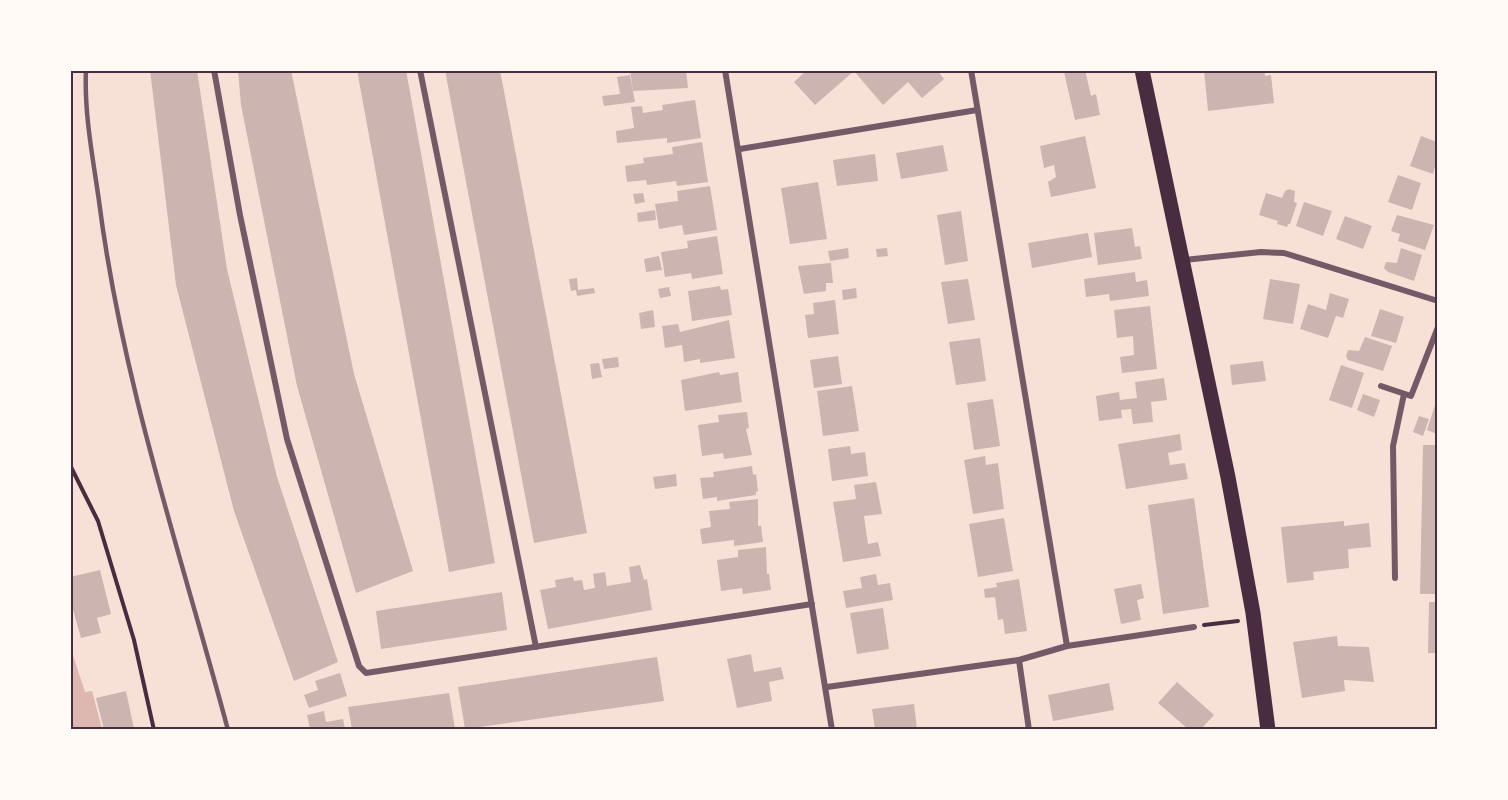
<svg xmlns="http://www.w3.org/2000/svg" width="1508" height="800" viewBox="0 0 1508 800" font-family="'Alegreya Sans',sans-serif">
  <rect width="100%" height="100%" fill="#f7e1d7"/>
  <polygon fill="#dcb8b0" points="70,646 85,692 92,691 102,729 71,729"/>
  <g fill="#ccb4b1">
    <polygon points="150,70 197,70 227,269 277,477 338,662 294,681 234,511 176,285"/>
    <polygon points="238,70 291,70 354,374 413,571 356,593 297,386 241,105"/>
    <polygon points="357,70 406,70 495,563 449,572"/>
    <polygon points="445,70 500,70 587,533 534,543"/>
    <polygon points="630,70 686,70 688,88 633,91"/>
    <polygon points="807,70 937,70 944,79 922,98 908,82 883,105 854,71 815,105 794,82"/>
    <polygon points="1073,70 1085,70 1091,96 1096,94 1100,115 1075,120 1064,72"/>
    <polygon points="1204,70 1264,70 1265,76 1271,75 1274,103 1208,111"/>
    <polygon points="630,75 635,102 604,106 602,96 620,94 617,77"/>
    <polygon points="695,100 701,138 667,143 667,138 617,143 616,131 634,128 631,107 642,106 643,113 663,110 662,105"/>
    <polygon points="1085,136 1096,188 1051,197 1048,182 1056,177 1054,165 1044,168 1040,146"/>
    <polygon points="1421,136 1437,142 1437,159 1433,174 1410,166"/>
    <polygon points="702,142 708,182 677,186 676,181 647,185 646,180 627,182 625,166 644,163 643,158 673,154 672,147"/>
    <polygon points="943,145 948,171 901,179 896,153"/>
    <polygon points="875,154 878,181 837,186 833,160"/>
    <polygon points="1398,175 1421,183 1412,210 1388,202"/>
    <polygon points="818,182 827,239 790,244 781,188"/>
    <polygon points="710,186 717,230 684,235 682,225 659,229 655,204 678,201 677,191"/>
    <polygon points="1289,189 1295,191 1294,202 1297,203 1290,224 1288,224 1287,227 1277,224 1278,221 1259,215 1266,193 1282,198 1285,191"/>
    <polygon points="643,193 645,202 635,204 633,194"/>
    <polygon points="1304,202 1332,211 1323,236 1296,226"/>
    <polygon points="655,210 656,220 638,222 637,213"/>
    <polygon points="961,211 968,261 945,265 937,215"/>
    <polygon points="1397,215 1434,225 1425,250 1398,241 1400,234 1391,231"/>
    <polygon points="1345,216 1372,226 1363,249 1336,239"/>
    <polygon points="1132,228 1135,247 1140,246 1142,259 1098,265 1094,233"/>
    <polygon points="1088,233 1092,257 1032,268 1028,243"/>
    <polygon points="717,236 723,274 692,279 691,273 665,277 661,252 688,248 687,241"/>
    <polygon points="848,248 849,258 830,261 828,251"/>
    <polygon points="887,248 888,256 877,257 876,249"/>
    <polygon points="1401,248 1422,255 1414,281 1388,272 1384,268 1386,262 1397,263"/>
    <polygon points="659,256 662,270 646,272 644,259"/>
    <polygon points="831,263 833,283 826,283 826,291 804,294 798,266"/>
    <polygon points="1135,272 1136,282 1147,280 1149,296 1110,301 1109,294 1086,297 1084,279"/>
    <polygon points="577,278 578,290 594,288 595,293 577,296 576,290 571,291 569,279"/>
    <polygon points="968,279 975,320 948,324 941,282"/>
    <polygon points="1270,279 1300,284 1293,324 1263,319"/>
    <polygon points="720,286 721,290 728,289 732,315 692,321 688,291"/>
    <polygon points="669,287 671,296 660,298 658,289"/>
    <polygon points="856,288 857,298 843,300 842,290"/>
    <polygon points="1330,293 1349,299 1343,318 1336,316 1328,338 1300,329 1308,304 1326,310"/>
    <polygon points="835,300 839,334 808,338 805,315 814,314 813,303"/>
    <polygon points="1150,306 1157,369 1122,373 1120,357 1134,355 1133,336 1117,338 1114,310"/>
    <polygon points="1380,309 1404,317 1396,343 1371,336"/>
    <polygon points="653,310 655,327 641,329 639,313"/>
    <polygon points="729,320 735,358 700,363 700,359 684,362 682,345 665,348 662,326 678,324 680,332"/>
    <polygon points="1365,337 1392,346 1383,371 1348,360 1346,356 1348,350 1359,351"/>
    <polygon points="980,338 986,381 956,385 949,342"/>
    <polygon points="838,356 842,384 814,388 810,360"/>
    <polygon points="618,357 619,367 604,369 602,359"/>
    <polygon points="1263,361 1266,381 1232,385 1230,365"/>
    <polygon points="599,363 602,377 592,379 590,364"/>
    <polygon points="1341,365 1364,373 1352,408 1329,400"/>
    <polygon points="719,372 720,375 738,372 742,402 685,411 681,380"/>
    <polygon points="1164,378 1167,400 1151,402 1153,422 1133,424 1131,409 1121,410 1122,418 1099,421 1096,396 1119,392 1120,400 1137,398 1135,382"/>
    <polygon points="852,386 859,431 823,436 817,391"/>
    <polygon points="1363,394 1380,400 1374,417 1357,410"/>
    <polygon points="993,399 1000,446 974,450 967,403"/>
    <polygon points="1435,405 1437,406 1437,434 1427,430"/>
    <polygon points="747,412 749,428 746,429 752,455 724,459 723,453 702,456 698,425 719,422 718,415"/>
    <polygon points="1419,416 1429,419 1423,436 1413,432"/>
    <polygon points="1180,434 1182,450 1168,453 1170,465 1185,463 1188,479 1126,489 1118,444"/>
    <polygon points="1423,445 1437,445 1437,594 1420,594"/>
    <polygon points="850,446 851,454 865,452 868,476 832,481 828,449"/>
    <polygon points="985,456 986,465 998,463 1004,509 973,514 964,460"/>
    <polygon points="752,466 753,475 756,474 758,491 756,492 756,495 717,501 717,497 703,499 700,478 714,477 713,472"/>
    <polygon points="676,474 677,486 655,489 653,477"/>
    <polygon points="876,482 882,514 864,516 868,544 878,542 881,556 843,562 833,502 856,499 854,485"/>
    <polygon points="1194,498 1209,607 1163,614 1148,505"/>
    <polygon points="758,499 758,526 761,526 763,542 734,546 734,540 702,544 700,529 711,527 709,511 730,509 729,502"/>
    <polygon points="1004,518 1013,571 978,577 969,524"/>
    <polygon points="1344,521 1344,526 1369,523 1371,547 1348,549 1349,568 1313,572 1314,580 1287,583 1281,527"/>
    <polygon points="766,547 767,574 769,574 771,590 743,594 742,588 721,591 717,560 738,557 738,550"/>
    <polygon points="640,565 644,580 647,579 652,610 548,629 540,590 556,587 555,580 573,577 574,581 582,580 584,590 595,588 593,574 605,572 607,586 631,582 629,567"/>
    <polygon points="100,570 111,614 97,618 101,633 81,638 70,599 70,577"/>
    <polygon points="876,574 878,585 890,583 893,600 846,608 843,591 862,588 860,577"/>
    <polygon points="1019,579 1027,631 1005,634 1003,619 998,620 995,597 985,598 984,589 997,587 996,583"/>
    <polygon points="1141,584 1144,598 1137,600 1141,620 1121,624 1114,589"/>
    <polygon points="502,592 507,630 381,649 376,611"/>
    <polygon points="1429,602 1437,602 1437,653 1428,653"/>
    <polygon points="883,608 889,649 857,654 850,613"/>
    <polygon points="1337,636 1338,646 1369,647 1374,682 1344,680 1345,691 1302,698 1293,642"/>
    <polygon points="751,654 754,672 781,667 784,679 769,682 772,701 737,708 727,659"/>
    <polygon points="657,657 664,701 465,729 458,687"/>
    <polygon points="340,673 347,696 309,708 304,695 318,690 315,681"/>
    <polygon points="1177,682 1214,715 1201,729 1188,729 1158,703"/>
    <polygon points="1109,683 1114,710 1053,721 1048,695"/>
    <polygon points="126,691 134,729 104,729 96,698"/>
    <polygon points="449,693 455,729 352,729 348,707"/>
    <polygon points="914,704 917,729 875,729 872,709"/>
    <polygon points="324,711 326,722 343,719 345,729 310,729 307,715"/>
  </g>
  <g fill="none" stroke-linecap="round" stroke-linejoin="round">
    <g stroke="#4a2c40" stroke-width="4">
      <polyline points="70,465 98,521 134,640 154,730"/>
      <polyline points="1204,625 1238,621"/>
    </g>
    <path stroke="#755966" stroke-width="4.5" d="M86,70c-2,44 7,88 13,131 23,181 82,353 129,529"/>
    <g stroke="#755966" stroke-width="6">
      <polyline points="214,70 240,215 287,439 359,666 366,673 812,604"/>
      <polyline points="420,70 536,647"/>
      <polyline points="725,70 832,730"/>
      <polyline points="971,70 1067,646"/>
      <polyline points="740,149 977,110"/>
      <polyline points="1184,260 1261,252 1284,253 1438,301"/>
      <polyline points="1381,386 1411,396 1438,327"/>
      <polyline points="1395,578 1393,446 1404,394"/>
      <polyline points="1019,660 1029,730"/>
      <polyline points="827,687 1019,660 1067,646 1194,627"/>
    </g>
    <polyline stroke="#4a2c40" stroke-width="15" points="1142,70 1228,477 1253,613 1268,730"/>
  </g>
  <rect width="1508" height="800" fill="none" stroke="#fffaf5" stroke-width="144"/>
  <rect x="72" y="72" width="1364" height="656" fill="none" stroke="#4a2c40" stroke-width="2"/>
</svg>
